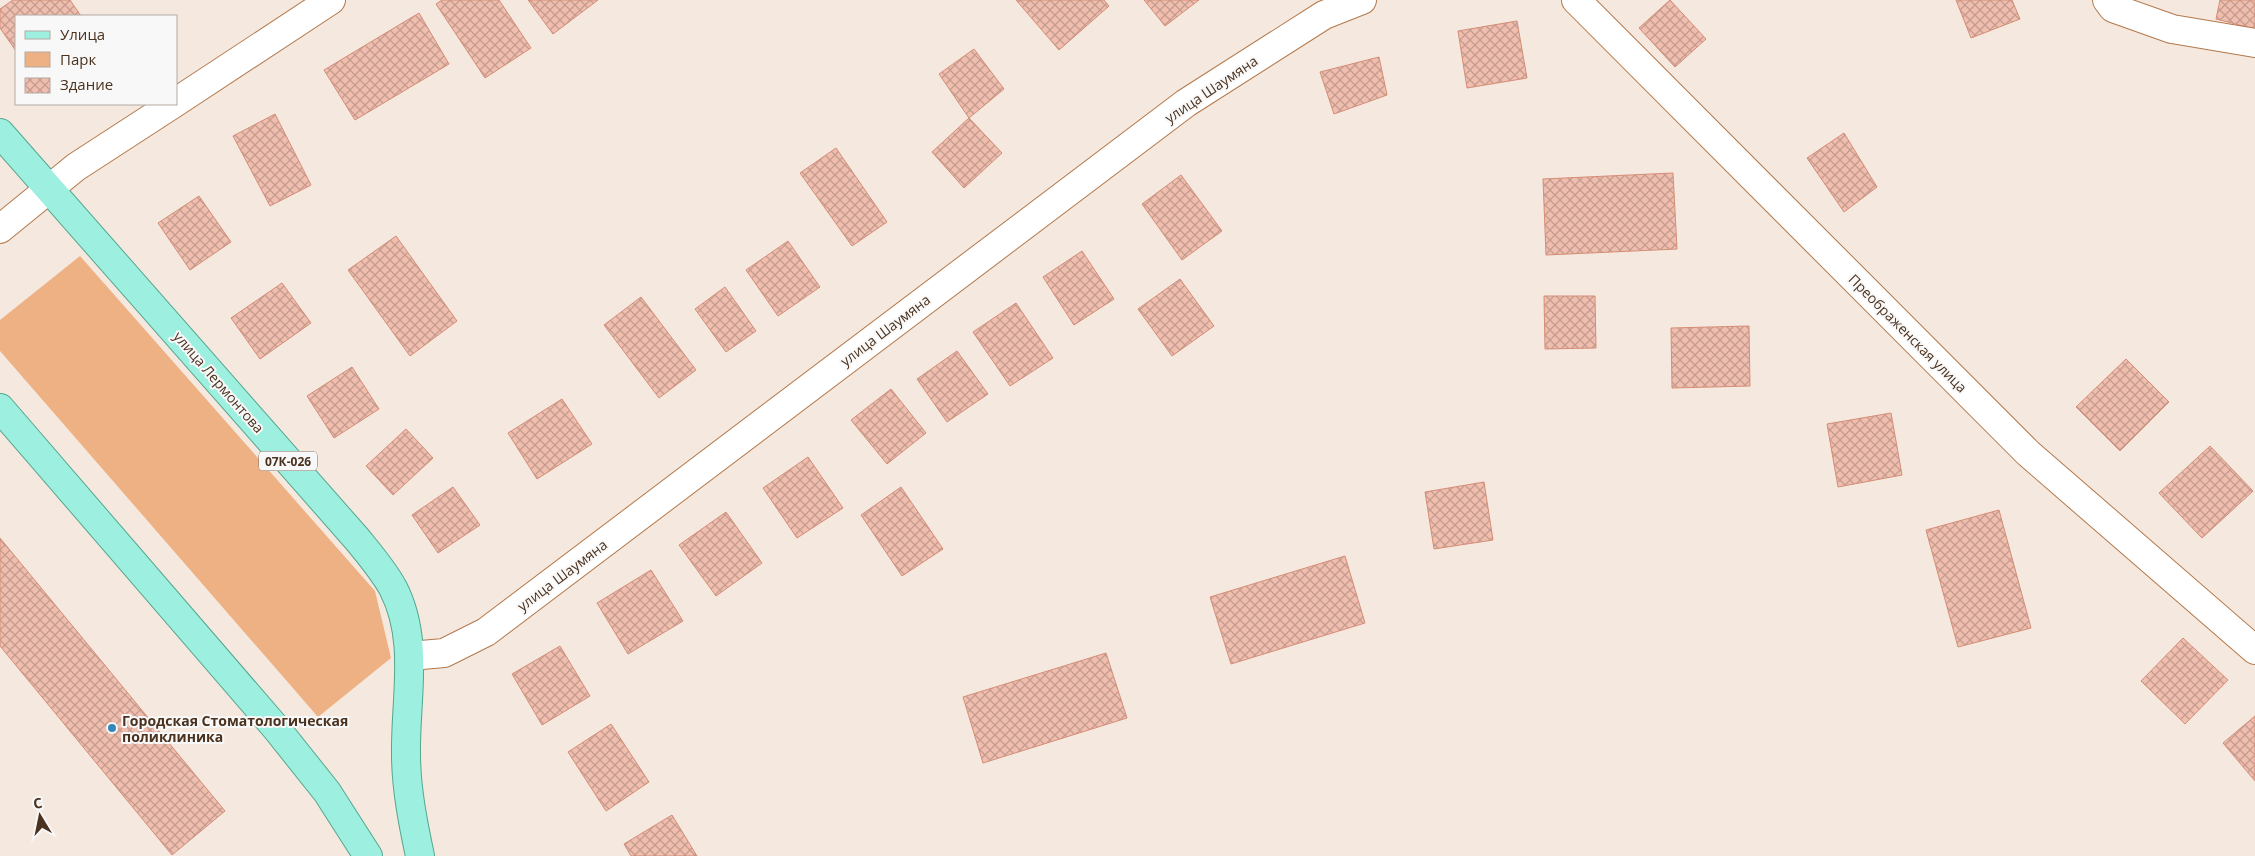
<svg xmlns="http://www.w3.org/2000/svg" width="2255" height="856" viewBox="0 0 2255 856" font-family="'Open Sans',sans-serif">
  <defs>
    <pattern id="building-cross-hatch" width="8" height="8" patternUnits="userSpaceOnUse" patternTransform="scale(1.25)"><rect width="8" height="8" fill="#efbeaf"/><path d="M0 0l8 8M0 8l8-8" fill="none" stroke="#c49b8e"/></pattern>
  </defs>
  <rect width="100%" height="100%" fill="#f5e8df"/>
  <polygon fill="#eeb183" points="80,256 375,591 391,658 318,717 0,351 0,320"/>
  <g fill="url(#building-cross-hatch)" stroke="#d68d76">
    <polygon points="13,0 70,0 81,16 16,16 16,51 0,28 0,9"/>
    <polygon points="442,0 499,0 531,48 485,78 436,4"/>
    <polygon points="528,0 598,0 553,34"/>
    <polygon points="1016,0 1104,0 1109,6 1059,50"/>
    <polygon points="1144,0 1199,0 1165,26"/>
    <polygon points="1670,0 1706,39 1675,67 1639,28"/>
    <polygon points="1956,0 2012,0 2020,19 1971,38"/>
    <polygon points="2220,0 2255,0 2255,29 2216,19"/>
    <polygon points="419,13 449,64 355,120 324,70"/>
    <polygon points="1517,21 1527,78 1467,88 1458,31"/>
    <polygon points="974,49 1004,89 969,118 939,74"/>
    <polygon points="1379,57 1387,95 1334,114 1320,72"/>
    <polygon points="275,114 311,185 270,206 233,136"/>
    <polygon points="969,118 1002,153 964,188 932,152"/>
    <polygon points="1844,133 1877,187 1844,212 1807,158"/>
    <polygon points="836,148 887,222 852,246 800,173"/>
    <polygon points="1673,173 1677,249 1546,255 1543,179"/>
    <polygon points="1181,175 1222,231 1182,260 1142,204"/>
    <polygon points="199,196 231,242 190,270 158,223"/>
    <polygon points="396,236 457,321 410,356 348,270"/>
    <polygon points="788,241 820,287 778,316 746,270"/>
    <polygon points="1082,251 1114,299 1074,325 1043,277"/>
    <polygon points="1180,279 1214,326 1172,356 1138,309"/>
    <polygon points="282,283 311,323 260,359 231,318"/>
    <polygon points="725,287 756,331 726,352 695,309"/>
    <polygon points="1544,296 1595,296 1596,348 1545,349"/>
    <polygon points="641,297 696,370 659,398 604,325"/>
    <polygon points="1016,303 1053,358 1010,386 973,332"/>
    <polygon points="1749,326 1750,386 1672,388 1671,328"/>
    <polygon points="957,351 988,394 947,422 917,379"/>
    <polygon points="2126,359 2169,402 2120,451 2076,407"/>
    <polygon points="352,367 379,409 334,438 307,396"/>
    <polygon points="891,389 926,433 887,464 851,420"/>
    <polygon points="562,399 592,444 537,479 508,433"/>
    <polygon points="1891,413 1902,475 1838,487 1827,424"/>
    <polygon points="406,429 433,458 393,495 366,466"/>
    <polygon points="2210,446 2253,491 2202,538 2159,493"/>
    <polygon points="808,457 843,508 797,538 763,488"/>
    <polygon points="1484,482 1493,540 1434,549 1425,492"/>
    <polygon points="453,487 480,525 438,553 412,515"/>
    <polygon points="901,487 943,549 902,576 861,515"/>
    <polygon points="1999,510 2031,628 1958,647 1926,530"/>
    <polygon points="726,512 762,563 716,596 679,545"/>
    <polygon points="0,538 225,811 172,855 0,646"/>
    <polygon points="1345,556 1365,623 1231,664 1210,597"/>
    <polygon points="651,570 683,621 628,654 597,603"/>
    <polygon points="2183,638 2228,680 2185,724 2141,681"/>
    <polygon points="560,646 590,696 542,725 512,674"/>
    <polygon points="1106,653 1127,718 983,763 963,697"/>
    <polygon points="2255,716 2255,781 2223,743"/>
    <polygon points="611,724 649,782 606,811 568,752"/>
    <polygon points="672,815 697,856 631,856 624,844"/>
  </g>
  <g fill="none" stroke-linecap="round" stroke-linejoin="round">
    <defs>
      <g id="minor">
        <polyline points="1576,0 2028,453 2255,650"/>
        <polyline points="2107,0 2113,8 2172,29 2255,43"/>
        <polyline points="410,656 444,653 486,632 1186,103 1324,15 1362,0"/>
      </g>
      <g id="tertiary">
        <polyline points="176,102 331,0"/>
        <polyline points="0,229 76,167 173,104"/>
      </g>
      <g id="primary">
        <path d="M0,133l357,406c13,16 26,31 36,49 27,52 12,111 13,166 0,34 7,69 14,102"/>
        <polyline points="0,408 276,728 327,792 368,856"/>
      </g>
    </defs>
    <use href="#minor" stroke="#b3794b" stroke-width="30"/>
    <use href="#tertiary" stroke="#b3794b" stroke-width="30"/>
    <use href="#primary" stroke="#56a68e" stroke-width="30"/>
    <use href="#minor" stroke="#fff" stroke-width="28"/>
    <use href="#tertiary" stroke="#fff" stroke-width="28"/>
    <use href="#primary" stroke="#9defdf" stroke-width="28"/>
  </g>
  <circle fill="#3488b8" stroke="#f8f8f8" stroke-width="2" cx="112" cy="728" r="5"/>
  <g text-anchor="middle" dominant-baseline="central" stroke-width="4" stroke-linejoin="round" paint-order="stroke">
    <rect fill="#f8f8f8" stroke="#7f6d60" stroke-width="1" x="259" y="451.5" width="58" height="19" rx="4"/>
    <g font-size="12" font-weight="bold" fill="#4b321f">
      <text x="288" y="461">07К-026</text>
    </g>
    <g font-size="14" fill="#4b321f" stroke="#f8f8f8">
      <text transform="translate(1211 89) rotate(-34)">улица Шаумяна</text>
      <text transform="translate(885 330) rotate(-37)">улица Шаумяна</text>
      <text transform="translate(1908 333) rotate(45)">Преображенская улица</text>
      <text transform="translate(219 382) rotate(49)">улица Лермонтова</text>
      <text transform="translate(562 575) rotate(-37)">улица Шаумяна</text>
    </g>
    <g font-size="14" font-weight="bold" fill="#4b321f" stroke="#f8f8f8" text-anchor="start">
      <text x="122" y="720">Городская Стоматологическая<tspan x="122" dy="16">поликлиника</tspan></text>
    </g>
  </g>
  <rect x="15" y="15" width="162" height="90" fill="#f8f8f8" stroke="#b3a9a1"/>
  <rect x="25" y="31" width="25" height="8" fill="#9defdf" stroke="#b3a9a1"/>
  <text x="60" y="40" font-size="15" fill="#4b321f">Улица</text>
  <rect x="25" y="52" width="25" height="15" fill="#eeb183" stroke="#b3a9a1"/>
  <text x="60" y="65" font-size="15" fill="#4b321f">Парк</text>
  <rect x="25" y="78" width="25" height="15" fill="url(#building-cross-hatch)" stroke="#b3a9a1"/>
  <text x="60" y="90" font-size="15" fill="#4b321f">Здание</text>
  <g transform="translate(40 816) rotate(350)" stroke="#f8f8f8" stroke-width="4" paint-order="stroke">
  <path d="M0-4L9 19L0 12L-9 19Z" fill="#4b321f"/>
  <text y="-8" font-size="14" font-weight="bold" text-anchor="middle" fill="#4b321f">С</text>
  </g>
</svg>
